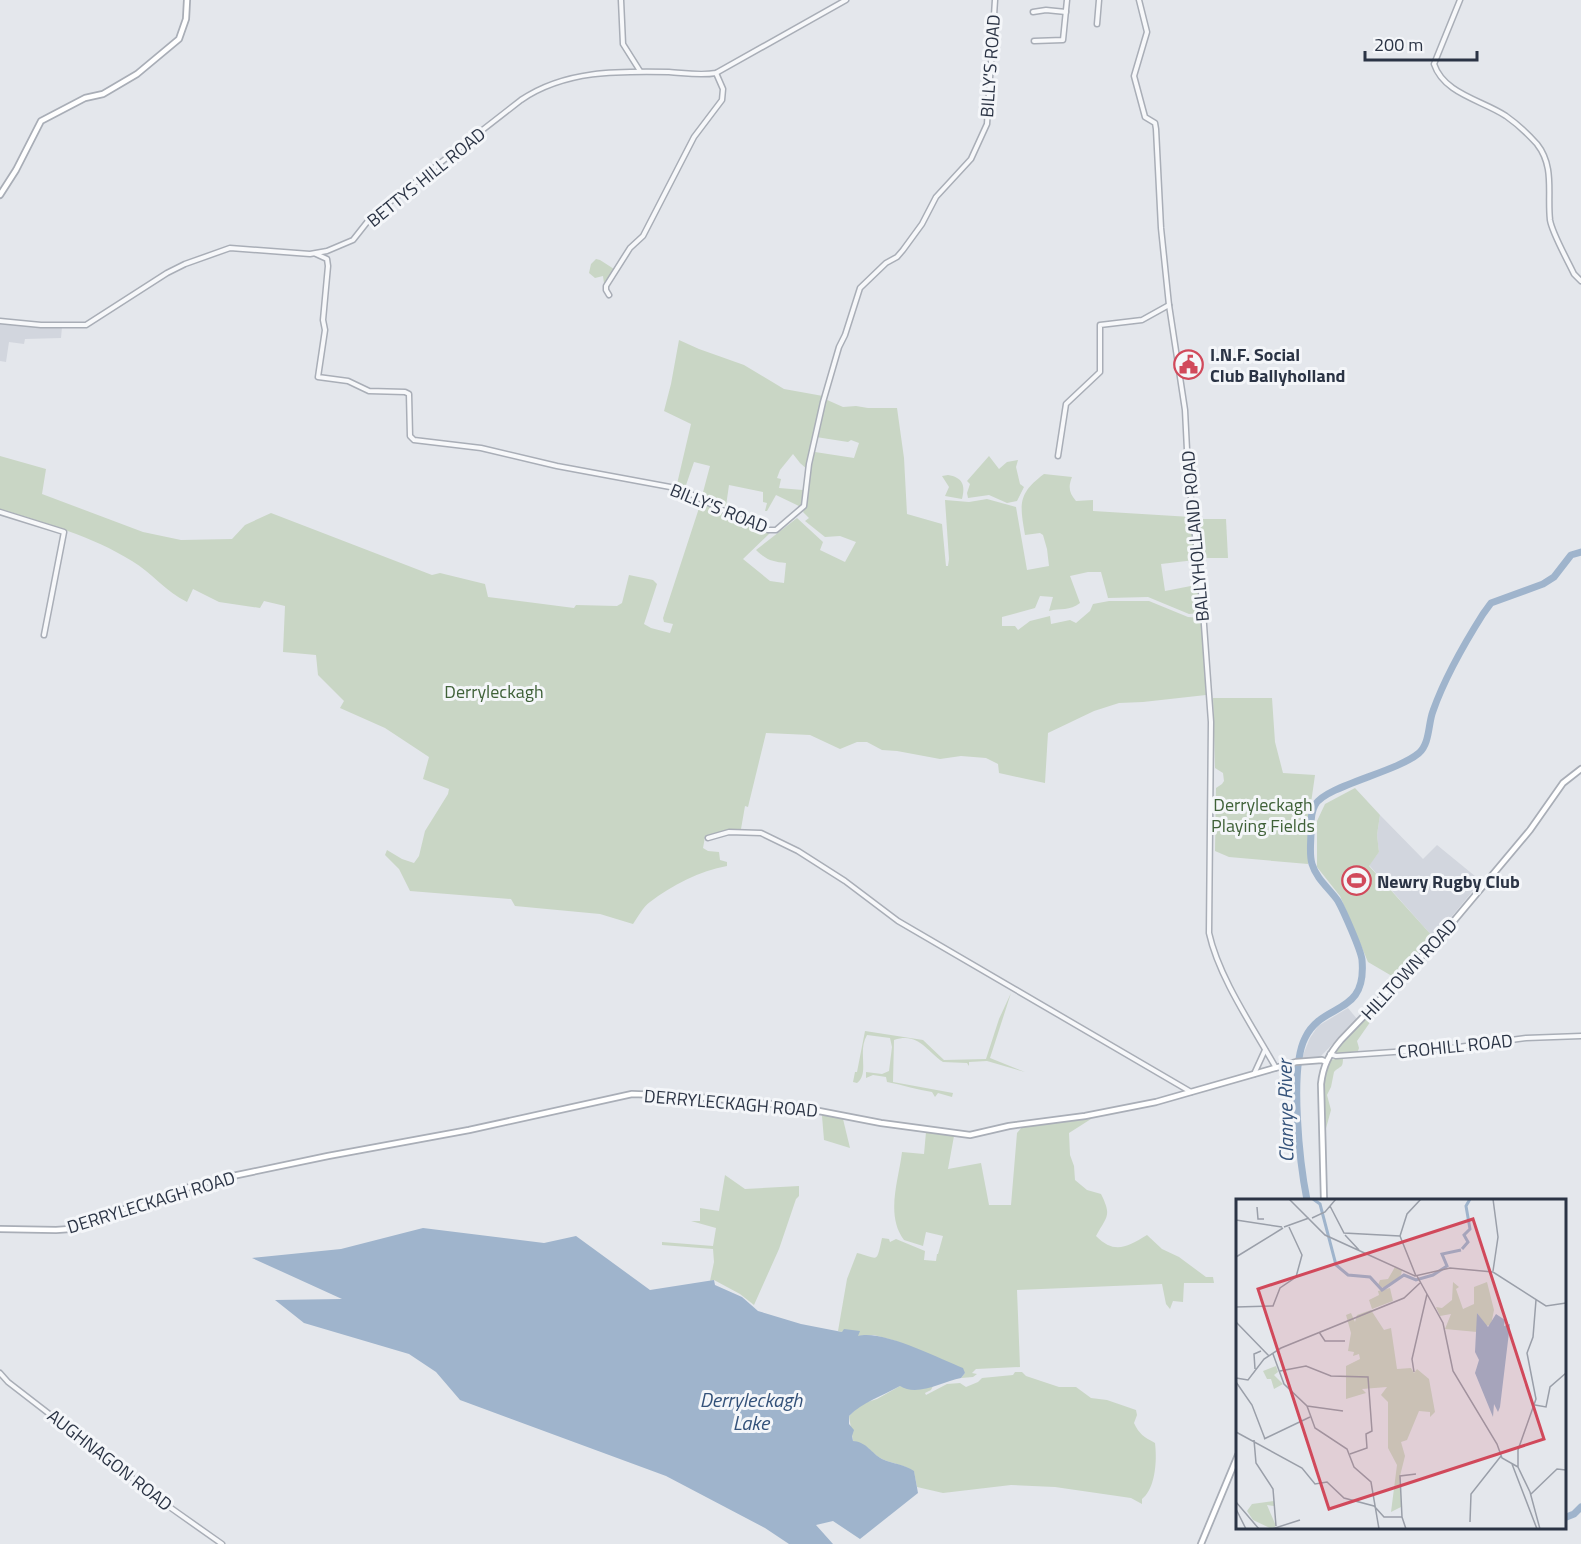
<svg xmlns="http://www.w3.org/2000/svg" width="1581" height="1544" viewBox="0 0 1581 1544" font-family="'Titillium Web',sans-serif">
  <rect width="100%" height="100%" fill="#e4e7ec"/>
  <g fill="#d2d6de">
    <polygon points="0,322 25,325 27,327 62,327 61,338 25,339 24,344 9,342 6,362 0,361"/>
    <polygon points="1380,815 1423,859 1437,845 1481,881 1434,938 1369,865 1379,852 1377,835"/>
    <polygon points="1348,1008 1357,1019 1319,1058 1301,1060 1310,1038 1318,1026"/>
  </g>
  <g fill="#c9d6c5">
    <polygon points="596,259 600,260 614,269 606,283 604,283 603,276 595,278 589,273 591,264"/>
    <polygon points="679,340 699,349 744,365 784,389 823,396 811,448 808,470 800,463 793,454 780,470 777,478 781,479 779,488 803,490 805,494 801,507 776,495 767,511 765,511 767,503 763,502 763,492 729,485 726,506 711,502 702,496 710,466 694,462 685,488 677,484 691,424 664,411 671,384"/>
    <path d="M825,399l18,8 13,-1 12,2h29l7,50 3,56 35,10 4,42h2l1,-7 -4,-59 24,2 18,-3 29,8 11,63 22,-4 -2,-17 -4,-14 -3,-2 -15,2c-5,-30 -8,-41 19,-61l28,3c-4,10 -3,16 4,24l17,-1v11l98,6 4,43 -34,4 4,27 31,-6 3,6 1,22 -11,1 -41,-17 -40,1 -7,-26h-13l-18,4 10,27c-10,8 -20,5 -31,8l4,-14 -13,-1 -5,12 -33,9v9h13l3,4 12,-9 20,-5 1,8 19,-4 6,3 14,-12 3,-7 16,-3h40l39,16 13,1 5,77 -63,7 -24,1 -25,8 -46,22 -3,50 -46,-10 -1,-9 -12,-6 -25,-2 -21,3 -43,-8 -15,-1 -15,-8h-10l-17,7 -30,-14 -44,-2 -18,74 -3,-1 -4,23 -1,2h-15l-20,6 -2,11 5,3 11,1 1,8 7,2v4c-27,5 -55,19 -77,36 -7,5 -12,15 -17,22l-33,-10 -85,-8 -4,-7 -101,-8 -11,-22 -14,-14 2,-5 15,9 12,4 5,-7 6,-25 23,-37 1,-5 -26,-10 6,-22 -44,-29 -45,-20 4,-7 -26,-26 -2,-20 -33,-3 2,-46 -21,-5 -4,7 -41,-6 -26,-13 -6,13c-21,-10 -35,-29 -55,-41 -40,-25 -87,-38 -132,-52v-53l46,13 -4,25 101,38 38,8 51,-1 13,-14 26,-12 161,62 8,-2 45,11 3,13 86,11 2,-3 41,1 5,-3 7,-28 24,5 4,4 -13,40 7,4 19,5 3,-9 -9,-2 -1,-4 38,-116 47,24 23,6 -28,27 27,22 14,2 2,-20c-13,-1 -20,-3 -30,-13l41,-32 26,24 -3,8 25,12 11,-20 -16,-6 -15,1 -20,-16 4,-3 -6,-6 4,-8 5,-47 3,-5 39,6 5,-15 -8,-3 -3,2 -32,-5z"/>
    <polygon points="989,456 999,469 1007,462 1018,460 1016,467 1020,484 1024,487 1017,501 1007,503 989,495 968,498 967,493 970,484 967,481"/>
    <path d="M948,475c14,2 18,10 14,24l-17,-3 4,-9 -7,-11z"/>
    <polygon points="1195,519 1226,519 1228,558 1201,558 1198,554"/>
    <polygon points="1213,698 1272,698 1275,742 1283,773 1315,775 1310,810 1308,864 1229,857 1215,851 1216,788 1222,784 1224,781 1223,773 1215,768"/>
    <polygon points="1355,788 1380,815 1377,835 1379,852 1369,866 1434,938 1416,955 1397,979 1368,962 1340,896 1317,867 1317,821 1325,804"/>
    <path d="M1011,993l-21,65 35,14 -38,-11 -18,1v4l-2,-3 -24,-1c-17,-11 -24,-30 -49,-22l-1,42 60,11 -1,4 -14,-4 -3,4 -3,-5c-14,-2 -29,-7 -45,-10l-1,-5 -13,-2 -7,3v-6l16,2 7,-3 3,-24 -2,-9 -23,-3c-10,17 3,38 -10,48l-4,-1 2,-10h2l8,-41 58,9 21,20 42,-1 13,-40z"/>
    <polygon points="1389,995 1357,1041 1359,1048 1358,1051 1342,1054 1336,1053 1336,1049"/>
    <path d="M1343,1057c0,12 -2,8 -9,15l-3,15 -4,8 4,15 -6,22c-1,-20 -6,-57 6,-72z"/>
    <polygon points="825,1113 843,1119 850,1148 824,1140 822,1116"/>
    <path d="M1091,1119l-22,14 1,22 4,11 1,14 12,10 14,4c11,22 6,22 -5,42 18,18 30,12 51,-1l15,14 17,8 27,20h7l1,6h-30l-1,19 -10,-1 -3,8 -4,-5 -4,-20 -145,6 3,77 -44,2 -4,4 5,1 -4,3 -12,1 4,-5 -69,-32 -22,-6 -16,1 -20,-5 9,-52 10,-26c22,5 19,12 25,-15l7,1 1,3 6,-3 29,12 -1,9 12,1 1,-7h1l5,-18 -17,-4 -3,14 -19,-6c-19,-25 -5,-61 -2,-88l22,2 2,-22 28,4 -6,33 33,-6 8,42h22l6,-72 5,-6z"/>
    <polygon points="725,1175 745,1189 799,1186 799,1196 796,1199 779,1249 754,1305 740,1294 714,1280 710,1281 714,1262 713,1249 662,1245 662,1242 713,1246 716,1228 691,1221 700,1221 700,1208 719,1211"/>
    <path d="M1015,1372h7l4,4 33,11h17l15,11 16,2 29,10 1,5 -3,8c5,11 10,14 21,20 2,16 1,45 -13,56v5l-11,-6 -76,-11 -44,-2 -68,8 -26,-6 -3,-15c-10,-8 -21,-8 -32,-13 -11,-6 -13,-14 -29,-18l-4,-25 12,-12 16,-5 23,-13 22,3 11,-3 -2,4 -6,3 1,2 21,-11 13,-1 6,4 12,-5 4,-4 31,-3z"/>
  </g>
  <path fill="#9fb4cc" d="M423,1228l121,15 32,-7 74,54 64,-10 1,5 27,12 16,14 43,13 41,8 2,-3 16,2 -2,5c23,-7 81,22 105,32l2,5 -4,5c-19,4 -44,19 -61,8 -18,10 -37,16 -51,30v8l5,6 -2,6 1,5c14,1 18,12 29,18 11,5 22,5 32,12l4,22 -58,46 -27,-18 -17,4 17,19h-44l-24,-16 -99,-52 -206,-76 -24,-28 -27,-18 -105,-31 -29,-23 67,-1 -90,-41 89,-9z"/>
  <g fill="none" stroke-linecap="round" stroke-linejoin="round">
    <g stroke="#9fb4cc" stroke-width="7">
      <path d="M1307,1200c-7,-35 -18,-131 -2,-162 18,-37 62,-21 57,-78 -1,-10 -19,-50 -24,-59 -9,-13 -21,-21 -26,-37 -3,-10 -1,-22 -1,-32 0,-9 -1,-18 4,-27 10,-19 82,-33 104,-52 11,-10 9,-29 14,-42 12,-34 31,-67 50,-97l8,-11 52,-19 11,-7 17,-22 10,-3"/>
      <polyline points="1564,1518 1574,1514 1581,1507"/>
    </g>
    <defs>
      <g id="street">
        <polyline points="621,0 623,44 640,71"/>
        <path d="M1139,0l8,32 -13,44 11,41 10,6 1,6 5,99 8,77 16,105 3,60 15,141 8,111 -2,211c10,45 44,94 67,135"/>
        <path d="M1460,0l-26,64c10,30 48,36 72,52 10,7 23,19 31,28 18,23 10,49 13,76 2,13 18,41 24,54l7,7"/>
        <polyline points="1033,12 1046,10 1066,12"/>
        <polyline points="1097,24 1099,0"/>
        <polyline points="1034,41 1063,40 1067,0"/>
        <polyline points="316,254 327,259 328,266 323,320 325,330 318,377 348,381 369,391 405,392 409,394 410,436 414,440 481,448 557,466 681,489 748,523 768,530 776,530 804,506 809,464 823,402 839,347 845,335 860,288 886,263 897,257 903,250 922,224 936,197 971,159 987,124 995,0"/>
        <polyline points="609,295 606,290 606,286 630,248 643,236 694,137 722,100 723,89 716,73"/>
        <path d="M0,321l41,4h45l81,-52 18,-9 45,-16 80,6 17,-3 26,-11 15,-19 13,-12 140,-109c44,-30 97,-29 148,-28 16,1 31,4 47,1l130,-73"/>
        <polyline points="1058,456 1066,404 1100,372 1100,325 1142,320 1169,305"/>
        <polyline points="0,512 64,532 44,635"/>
        <polyline points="708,838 729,832 761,833 798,851 845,881 898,921 1191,1092"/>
        <polyline points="1330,1054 1336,1056 1451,1048 1526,1038 1581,1036"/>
        <polyline points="1254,1074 1265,1050"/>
        <polyline points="0,1373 8,1382 171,1508 222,1544"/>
      </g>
      <g id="secondary">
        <polyline points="0,195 16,170 41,121 85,98 103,94 137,74 179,39 186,19 187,0"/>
        <path d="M1324,1200l-3,-116c2,-18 8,-30 20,-44l101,-105 88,-105 33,-47 18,-14"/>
        <polyline points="0,1229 56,1230 70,1229 80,1226 109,1212 141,1206 192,1186 223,1178 328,1156 469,1130 632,1094 686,1096 793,1106 881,1123 970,1135 1009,1126 1085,1116 1156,1102 1296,1062 1322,1060 1326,1062"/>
        <polyline points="1201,1544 1238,1455"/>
      </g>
    </defs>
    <use href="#street" stroke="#a9aeb7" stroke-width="7"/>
    <use href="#secondary" stroke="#a9aeb7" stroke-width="8"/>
    <use href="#street" stroke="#f7f8fa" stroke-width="4"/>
    <use href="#secondary" stroke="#fff" stroke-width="4.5"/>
  </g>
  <defs>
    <symbol id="civic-ring" viewBox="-11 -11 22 22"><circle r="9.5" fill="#f4f6f9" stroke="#d1495b" stroke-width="1.5"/><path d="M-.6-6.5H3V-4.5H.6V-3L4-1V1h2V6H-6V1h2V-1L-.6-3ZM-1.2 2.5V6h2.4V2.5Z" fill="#d1495b"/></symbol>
    <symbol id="stadium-ring" viewBox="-11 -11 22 22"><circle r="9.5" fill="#f4f6f9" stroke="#d1495b" stroke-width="1.5"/><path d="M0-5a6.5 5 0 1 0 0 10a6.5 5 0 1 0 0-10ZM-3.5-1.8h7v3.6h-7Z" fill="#d1495b"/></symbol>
  </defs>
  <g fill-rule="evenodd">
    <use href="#civic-ring" x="1172" y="348" width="33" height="33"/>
    <use href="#stadium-ring" x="1340" y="864" width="33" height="33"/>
  </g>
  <g text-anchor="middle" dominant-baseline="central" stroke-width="6" stroke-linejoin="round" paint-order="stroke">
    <g font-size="18" fill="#2b3445" stroke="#f4f6f9">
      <text transform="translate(990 66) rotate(-86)">BILLY'S ROAD</text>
      <text transform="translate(426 177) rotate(-39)">BETTYS HILL ROAD</text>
      <text transform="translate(719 508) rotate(22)">BILLY'S ROAD</text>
      <text transform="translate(1195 536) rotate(-95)">BALLYHOLLAND ROAD</text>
      <text transform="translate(1409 969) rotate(-47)">HILLTOWN ROAD</text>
      <text transform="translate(1455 1046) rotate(-6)">CROHILL ROAD</text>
      <text transform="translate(731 1103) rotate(5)">DERRYLECKAGH ROAD</text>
      <text transform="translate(151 1202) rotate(-17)">DERRYLECKAGH ROAD</text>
      <text transform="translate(110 1460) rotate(38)">AUGHNAGON ROAD</text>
    </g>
    <g font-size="18" font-weight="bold" fill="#2b3445" stroke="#f4f6f9" text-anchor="start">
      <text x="1210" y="354">I.N.F. Social<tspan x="1210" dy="21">Club Ballyholland</tspan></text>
      <text x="1377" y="881">Newry Rugby Club</text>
    </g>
    <g font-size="18" fill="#3f6138" stroke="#f4f6f9">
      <text x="494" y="691">Derryleckagh</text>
      <text x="1263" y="804">Derryleckagh<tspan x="1263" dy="21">Playing Fields</tspan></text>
    </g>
    <g font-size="20" font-style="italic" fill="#34527a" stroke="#f4f6f9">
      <text transform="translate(1285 1111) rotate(-91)">Clanrye River</text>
      <text x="751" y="1399">Derryleckagh<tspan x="751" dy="23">Lake</tspan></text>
    </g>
  </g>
  <g transform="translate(1236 1199)">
    <rect width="330" height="330" fill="#e4e7ec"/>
    <path d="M159,68l7,3 -1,5 -11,11 -9,2 -3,-3 2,-5 8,-1zM217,83l6,5 -3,2 7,20 11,-5v-17l13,-5 7,28 -3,15 -5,1 -9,-13v19l-32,-3 6,-15 -11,2 -4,-9 6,1 10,-8zM154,89l3,13 -21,8 -3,-9 10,-5 -1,-4zM135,111l13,20 7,-2 6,41 14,-1 3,5 3,-4 12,10 6,33 -5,5v-5l-11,-1 -12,29 -6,2 4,14 -5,20 1,31 -10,5 6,-47 -9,-17v-46l-7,-7 6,-8 -25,2 4,4 -20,6v-33l14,-7 -1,-5 -6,2 1,-4 -6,-1 3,-18 -5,-18 5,-2 4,9 2,-7zM40,167l2,6 -4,3 9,9 -9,5 -3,-10h-4l-4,-8zM38,302v5l-7,-1 9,21 -4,3 -19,-9 -6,-9 5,-7z" fill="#c9d6c5"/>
    <path d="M241,114l11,14 8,-13 9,6 -1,6 6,-2 -10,83 -2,5 -4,-8 -1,13 -18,-44 4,-13 -4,-8z" fill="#9fb4cc"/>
    <path fill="none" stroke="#9fb4cc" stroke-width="3" d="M77,0l7,5 16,61 12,10 22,2 12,13 22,-15 12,5 17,-5 14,-9 -5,-12 19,-4M226,50l6,-7 -4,-7 6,-6 -4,-23 4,-7"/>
    <path fill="none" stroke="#9a9fa9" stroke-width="1.5" d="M53,0l36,36 90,41 35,-8 43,4 53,34 20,-3M257,0l5,38 -5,34M94,7l14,27 56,3M21,8l1,12h6M76,19l13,-6 11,-13M0,21l46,7M48,28l25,-9M109,36l14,15M0,58l47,-29M180,77l-16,-40 7,-22 14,-15M181,77l26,47 10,48 44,73 5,14 16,9M300,101l-3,37 -6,16 9,46 -18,51v17l12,25 10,37M0,108l37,-1 7,-18 16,-11 6,-22 -13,-28M0,123l33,34M83,133l6,9h20M37,155l11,30 23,22 8,22 32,21 7,18 17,15 8,47M19,170l-1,-15 7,-3M44,172l26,-5 25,10 37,1 4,54 -6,3 1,14 -17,6M178,173l-2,-13 15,-65M0,179l12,2 16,-21 17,-11 123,-50 16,-15M0,183l16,23 13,34M299,206l11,2 4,-20 16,-14M71,207l36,5M0,233l66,36 13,16 12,-2 17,16 30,8 10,11h18l4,12M28,240l46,-22M18,241l2,23 17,26 3,37M276,265l25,65M295,295l26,-25 9,1M0,303l23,27M0,310l10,20M166,318l-2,-41 16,-2M234,323l1,-28 30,-38M36,330l28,-9"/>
    <path fill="#d1495b" fill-opacity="0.15" stroke="#d1495b" stroke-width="3" d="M237,20l71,220 -215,70 -71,-220z"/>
    <rect width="330" height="330" fill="none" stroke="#2b3445" stroke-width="3"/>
  </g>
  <path d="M1365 51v9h112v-9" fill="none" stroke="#2b3445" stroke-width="3"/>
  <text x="1374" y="51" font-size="18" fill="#2b3445" stroke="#f4f6f9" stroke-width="4.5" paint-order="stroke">200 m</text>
</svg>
